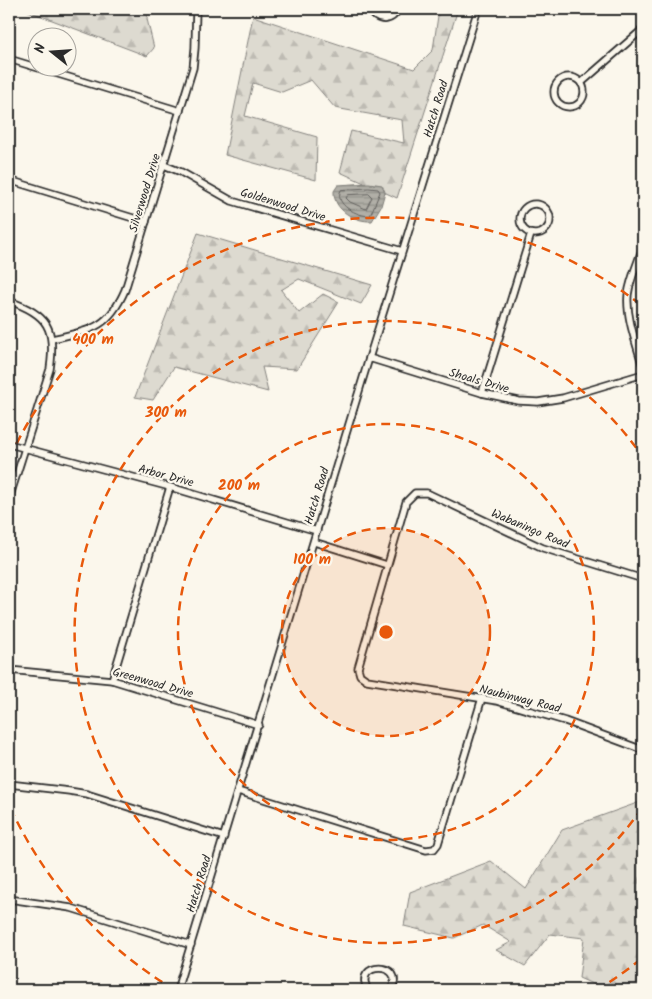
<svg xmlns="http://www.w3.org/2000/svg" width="652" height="999" viewBox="0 0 652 999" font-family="Kalam,sans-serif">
  <defs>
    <pattern id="forest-firs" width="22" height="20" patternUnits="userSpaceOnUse" patternTransform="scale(1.25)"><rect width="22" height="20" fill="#dddad0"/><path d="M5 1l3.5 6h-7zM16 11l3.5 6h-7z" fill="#bebbb3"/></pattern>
    <pattern id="water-rules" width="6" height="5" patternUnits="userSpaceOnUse" patternTransform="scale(1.25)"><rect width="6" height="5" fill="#b1afa7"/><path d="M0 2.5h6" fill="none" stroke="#908f88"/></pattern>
  </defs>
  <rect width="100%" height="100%" fill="#fbf7ec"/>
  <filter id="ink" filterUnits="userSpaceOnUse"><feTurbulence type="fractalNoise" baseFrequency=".02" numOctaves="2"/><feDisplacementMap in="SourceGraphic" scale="10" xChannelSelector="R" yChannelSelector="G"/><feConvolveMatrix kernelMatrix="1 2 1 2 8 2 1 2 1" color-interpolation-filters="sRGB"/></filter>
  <g filter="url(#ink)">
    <g fill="url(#forest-firs)" stroke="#84827e">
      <polygon points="23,9 86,9 106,15 108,9 148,9 147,19 154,48 147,56"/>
      <polygon points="439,9 458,9 397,198 340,172 351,131 404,143 402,120 335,108 311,80 282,92 253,83 245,116 317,137 316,180 225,155 253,16 414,69 433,50"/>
      <polygon points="198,233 372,285 361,304 299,279 281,290 299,313 323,294 339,302 297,369 262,367 268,392 174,367 153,400 135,397"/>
      <polygon points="640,802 643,803 643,990 606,990 579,978 584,938 550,934 525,966 496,950 511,942 483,925 454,938 404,926 410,892 491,861 526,889 562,830"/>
    </g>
    <path fill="url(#water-rules)" stroke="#7b7a75" d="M369,183l13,2 3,7 -4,14 -9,15c-17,1 -39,-11 -38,-30l4,-6z"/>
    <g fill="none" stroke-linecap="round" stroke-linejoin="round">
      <g stroke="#61605d" stroke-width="1">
        <path d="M369,188l9,1 2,3 -10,24c-12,0 -37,-11 -29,-26z"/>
        <polygon points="369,194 372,197 366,209 350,202 346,198 348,195"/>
      </g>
      <defs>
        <g id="minor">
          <path d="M370,9c6,14 22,14 28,0"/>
          <polyline points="9,59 180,111"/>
          <circle cx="569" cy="92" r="15"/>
          <polyline points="581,83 643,29"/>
          <polyline points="164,165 181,172 232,201 402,251"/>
          <polyline points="9,180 146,222"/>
          <circle cx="535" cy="219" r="15"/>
          <path d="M643,247c-5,15 -13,32 -15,48 -2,24 9,50 15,72"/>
          <path d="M9,301c39,13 47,28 41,68l-41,130"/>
          <path d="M52,339c39,-9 56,-10 73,-49l68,-222 2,-20 1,-39"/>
          <polyline points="369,358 482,393 519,401 538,402 563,398 643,374"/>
          <polyline points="482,393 531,234"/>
          <polyline points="9,444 170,487 317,531"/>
          <polyline points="642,498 643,493"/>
          <polyline points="314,542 387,565"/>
          <polyline points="643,579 543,548 427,493 415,493 406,502 358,668 360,675 367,680 497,701 565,721 643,750"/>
          <polyline points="9,670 112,680 259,725"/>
          <polyline points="112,680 170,487"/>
          <polyline points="9,784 69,791 87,794 224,837"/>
          <polyline points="238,791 426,850 434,849 438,844 482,698"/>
          <polyline points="9,899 71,908 191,945"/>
          <polyline points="177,990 370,355 478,9"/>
          <path d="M368,990c-17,-29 40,-29 23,0"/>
        </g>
      </defs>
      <use href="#minor" stroke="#2b2b2b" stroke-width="9"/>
      <use href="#minor" stroke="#fbf7ec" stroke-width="5.5"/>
    </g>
  </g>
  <circle cx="386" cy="632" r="104" fill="#e8590c" fill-opacity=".12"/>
  <g fill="none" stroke="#e8590c" stroke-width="2.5" stroke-dasharray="9 6">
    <circle cx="386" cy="632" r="104"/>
    <circle cx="386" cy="632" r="208"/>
    <path d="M642 808A311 311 0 1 1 642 456"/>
    <path d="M641 959A415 415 0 0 1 597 990M175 990A415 415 0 0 1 10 807M10 457A415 415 0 0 1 641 305"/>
  </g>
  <g text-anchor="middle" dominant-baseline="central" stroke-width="4.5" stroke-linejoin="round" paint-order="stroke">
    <g font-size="12" fill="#2b2b2b" stroke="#fbf7ec">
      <text transform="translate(436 109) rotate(-73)">Hatch Road</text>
      <text transform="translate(145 193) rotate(-73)">Silverwood Drive</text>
      <text transform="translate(283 205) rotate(17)">Goldenwood Drive</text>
      <text transform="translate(479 381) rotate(16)">Shoals Drive</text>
      <text transform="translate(166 476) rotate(15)">Arbor Drive</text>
      <text transform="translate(317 496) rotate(-73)">Hatch Road</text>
      <text transform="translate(530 529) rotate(23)">Wabaningo Road</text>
      <text transform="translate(153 683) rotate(16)">Greenwood Drive</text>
      <text transform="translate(520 699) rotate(14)">Naubinway Road</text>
      <text transform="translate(199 884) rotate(-73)">Hatch Road</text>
    </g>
  </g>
  <circle cx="386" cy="632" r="8" fill="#e8590c" stroke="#fbf7ec" stroke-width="2.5"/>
  <g font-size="15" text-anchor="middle" font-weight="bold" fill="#e8590c" stroke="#fbf7ec" stroke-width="4.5" stroke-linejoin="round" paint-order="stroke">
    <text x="93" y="344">400 m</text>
    <text x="166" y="417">300 m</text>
    <text x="239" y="490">200 m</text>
    <text x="312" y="564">100 m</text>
  </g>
  <rect width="652" height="999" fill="none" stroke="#fbf7ec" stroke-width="30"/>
  <rect x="15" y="15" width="622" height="969" fill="none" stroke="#2b2b2b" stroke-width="2" filter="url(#ink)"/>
  <g transform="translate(52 52) rotate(287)"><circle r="24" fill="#fbf7ec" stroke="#a8a59f"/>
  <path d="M0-4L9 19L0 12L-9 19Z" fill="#2b2b2b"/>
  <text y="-8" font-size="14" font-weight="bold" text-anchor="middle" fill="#2b2b2b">N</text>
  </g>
</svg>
